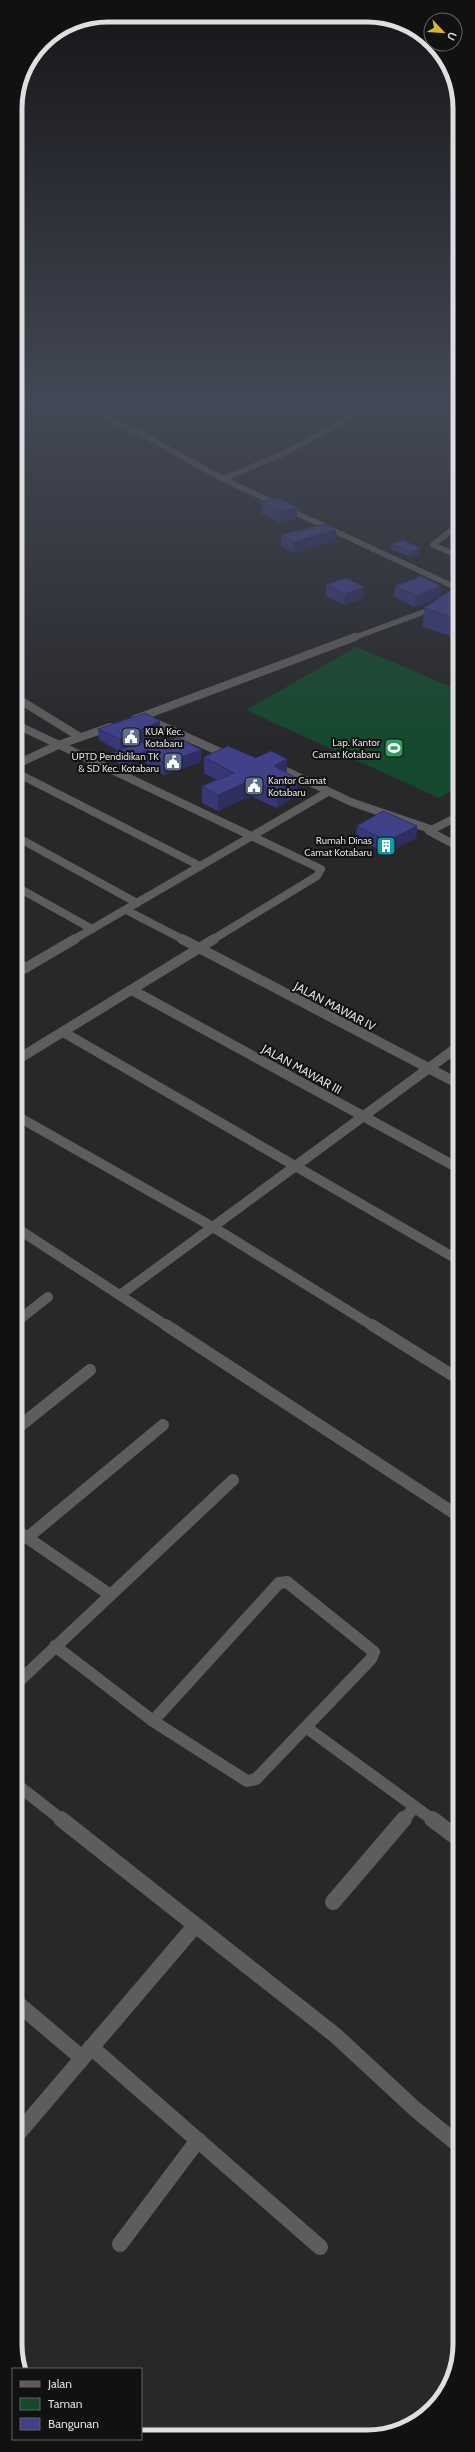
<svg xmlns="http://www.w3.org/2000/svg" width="475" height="2452" viewBox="0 0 475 2452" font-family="Cabin,sans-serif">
  <rect width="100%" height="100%" fill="#28282b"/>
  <polygon fill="#15492e" points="356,647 459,690 459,786 439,798 246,710"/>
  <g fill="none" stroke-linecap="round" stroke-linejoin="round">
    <g stroke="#5e5c5c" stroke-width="5.5">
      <polyline points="75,402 149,438 223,479 459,589"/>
      <polyline points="100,414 130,402"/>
      <polyline points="223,479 283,454 378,402"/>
      <polyline points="459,524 433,545 459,556"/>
      <polyline points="353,638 459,599"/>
    </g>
    <g stroke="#5e5c5c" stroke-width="8">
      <polyline points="15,697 80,737"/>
      <polyline points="135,719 355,637"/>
      <polyline points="149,720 229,756"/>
      <polyline points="15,724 321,869 317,876 212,940"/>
      <polyline points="15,765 58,745 110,727"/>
      <polyline points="276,766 351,802 430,829"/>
      <polyline points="15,772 200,866"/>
      <polyline points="459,816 429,831 459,847"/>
      <polyline points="15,836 137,903"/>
      <polyline points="15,886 92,929"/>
      <polyline points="126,910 184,940"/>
      <polyline points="73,940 326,793"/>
    </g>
    <g stroke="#5e5c5c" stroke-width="10">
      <polyline points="182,939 459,1084"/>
      <polyline points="15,962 26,968"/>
      <polyline points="15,974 75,939"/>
      <polyline points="132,990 460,1169"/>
      <polyline points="63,1032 460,1261"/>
      <polyline points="15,1061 214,939"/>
      <polyline points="15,1115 213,1227 373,1326"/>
      <polyline points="15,1227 167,1326"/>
      <polyline points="120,1295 459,1046"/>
      <polyline points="16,1322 48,1297"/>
    </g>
    <g stroke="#5e5c5c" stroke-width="12">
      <polyline points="166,1325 460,1517"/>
      <polyline points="372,1325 460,1380"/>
      <polyline points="16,1429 90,1370"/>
      <polyline points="16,1530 109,1594"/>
      <polyline points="27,1538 163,1425"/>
      <polygon points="287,1582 374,1652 371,1659 256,1779 247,1781 153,1721 279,1583"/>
      <polyline points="55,1646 153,1721"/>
      <polyline points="16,1684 233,1480"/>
      <polyline points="307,1728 433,1820"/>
      <polyline points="16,1784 62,1820"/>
      <polyline points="403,1820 415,1807"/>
    </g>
    <g stroke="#5e5c5c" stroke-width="16">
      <polyline points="61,1819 335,2035 415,2109 460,2146"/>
      <polyline points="432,1819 460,1840"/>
      <polyline points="333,1902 404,1819"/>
      <polyline points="16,2002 82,2058"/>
      <polyline points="91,2047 320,2247"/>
      <polyline points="16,2136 194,1927"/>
      <polyline points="120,2244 198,2140"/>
    </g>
  </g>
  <g fill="#383877">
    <polygon points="261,502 297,518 280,523 261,513"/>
    <polygon points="281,535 336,541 293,553 281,546"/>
    <polygon points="391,544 420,554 410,557 391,549"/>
    <polygon points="326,585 364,587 364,598 344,605 326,596"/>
    <polygon points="395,586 441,586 440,597 415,607 394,597"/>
    <polygon points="459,588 459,639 423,627 424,608"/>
    <polygon points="160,721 160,733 141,742 154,747 201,762 164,775 146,763 145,758 124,767 113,760 112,753 119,751 99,740 98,729"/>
    <polygon points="204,757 287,773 297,795 277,808 251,796 218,811 202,803 202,786 217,780 204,773"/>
    <polygon points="357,826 417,826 416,838 386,853 356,838"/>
  </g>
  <g fill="#2e2e61">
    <polygon points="297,507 297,518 280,523 280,512"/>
    <polygon points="336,530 336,541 293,553 293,542"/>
    <polygon points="420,548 420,554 410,557 410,552"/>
    <polygon points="441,586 440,597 415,607 416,596"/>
    <polygon points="364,587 364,598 344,605 345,594"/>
    <polygon points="160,721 160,733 121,751 120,739"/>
    <polygon points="201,750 201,762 164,775 164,763"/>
    <polygon points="145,751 145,758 124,767 123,761"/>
    <polygon points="287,759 287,776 274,766"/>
    <polygon points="298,779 297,795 277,808 277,791"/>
    <polygon points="251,780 251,796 218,811 218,795"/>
    <polygon points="417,826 416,838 386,853 387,841"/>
  </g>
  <g fill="#41418a" stroke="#2e2e61">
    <polygon points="278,498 297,507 280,512 261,502"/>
    <polygon points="324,524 336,530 293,542 281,535"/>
    <polygon points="403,540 420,548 410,552 391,544"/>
    <polygon points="421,576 441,586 416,596 395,586"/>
    <polygon points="346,578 364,587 345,594 326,585"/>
    <polygon points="459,588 459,620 424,608 448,592"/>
    <polygon points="145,713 160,721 120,739 98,729"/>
    <polygon points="178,737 201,750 164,763 145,751"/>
    <polygon points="141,742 154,747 123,761 112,753"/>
    <polygon points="228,746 256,758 271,751 287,759 274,766 298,779 277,791 251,780 218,795 202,786 234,773 204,757"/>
    <polygon points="383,811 417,826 387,841 357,826"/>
  </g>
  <linearGradient id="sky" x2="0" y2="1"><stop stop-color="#161618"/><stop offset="0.54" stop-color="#424855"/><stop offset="1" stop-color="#424855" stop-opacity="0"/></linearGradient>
  <rect width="475" height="745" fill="url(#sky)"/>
  <defs>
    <symbol id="civic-square" viewBox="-11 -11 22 22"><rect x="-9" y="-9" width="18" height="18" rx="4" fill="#5c6f8a" stroke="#111112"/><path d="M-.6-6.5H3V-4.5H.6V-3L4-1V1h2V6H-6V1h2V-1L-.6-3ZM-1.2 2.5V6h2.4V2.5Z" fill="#fff"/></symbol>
    <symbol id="stadium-square" viewBox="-11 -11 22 22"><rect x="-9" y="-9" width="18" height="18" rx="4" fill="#2e9e5b" stroke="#111112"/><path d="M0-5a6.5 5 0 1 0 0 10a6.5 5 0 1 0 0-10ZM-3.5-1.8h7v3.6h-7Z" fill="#fff"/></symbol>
    <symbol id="building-square" viewBox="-11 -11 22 22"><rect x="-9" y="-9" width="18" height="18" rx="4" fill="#0f9aa8" stroke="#111112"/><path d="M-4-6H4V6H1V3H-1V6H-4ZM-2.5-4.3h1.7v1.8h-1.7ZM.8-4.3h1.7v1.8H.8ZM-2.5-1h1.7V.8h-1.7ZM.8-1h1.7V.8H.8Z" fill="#fff"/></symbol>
  </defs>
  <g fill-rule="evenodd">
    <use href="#civic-square" x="120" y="726" width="22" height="22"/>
    <use href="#stadium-square" x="383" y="737" width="22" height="22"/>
    <use href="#civic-square" x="162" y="751" width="22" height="22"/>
    <use href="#civic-square" x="243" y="775" width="22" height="22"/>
    <use href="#building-square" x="375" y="835" width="22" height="22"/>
  </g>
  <g text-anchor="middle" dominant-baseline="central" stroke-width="4" stroke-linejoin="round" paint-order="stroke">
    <g font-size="10" fill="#dfdfe2" stroke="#111112" text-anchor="end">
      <text x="145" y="731" text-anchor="start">KUA Kec.<tspan x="145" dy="12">Kotabaru</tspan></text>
      <text x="380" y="742">Lap. Kantor<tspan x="380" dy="12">Camat Kotabaru</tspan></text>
      <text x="159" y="756">UPTD Pendidikan TK<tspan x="159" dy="12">&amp; SD Kec. Kotabaru</tspan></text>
      <text x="268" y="780" text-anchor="start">Kantor Camat<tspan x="268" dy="12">Kotabaru</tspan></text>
      <text x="372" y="840">Rumah Dinas<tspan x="372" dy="12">Camat Kotabaru</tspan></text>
    </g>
    <g font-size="12" fill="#dfdfe2" stroke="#111112">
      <text transform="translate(335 1006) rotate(28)">JALAN MAWAR IV</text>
      <text transform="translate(302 1069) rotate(29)">JALAN MAWAR III</text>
    </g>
  </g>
  <path d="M0 0H475V2452H0ZM108 22H367A86 86 0 0 1 453 108V2344A86 86 0 0 1 367 2430H108A86 86 0 0 1 22 2344V108A86 86 0 0 1 108 22Z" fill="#111112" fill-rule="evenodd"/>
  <path fill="none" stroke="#dfdfe2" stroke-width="5" d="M108 22H367A86 86 0 0 1 453 108V2344A86 86 0 0 1 367 2430H108A86 86 0 0 1 22 2344V108A86 86 0 0 1 108 22Z"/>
  <rect x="12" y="2368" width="130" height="72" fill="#111112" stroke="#636365"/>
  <rect x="20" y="2381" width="20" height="6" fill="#5e5c5c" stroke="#636365"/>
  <text x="48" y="2388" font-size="12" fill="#dfdfe2">Jalan</text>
  <rect x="20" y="2398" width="20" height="12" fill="#15492e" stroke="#636365"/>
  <text x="48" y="2408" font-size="12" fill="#dfdfe2">Taman</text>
  <rect x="20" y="2418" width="20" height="12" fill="#41418a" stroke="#636365"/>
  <text x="48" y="2428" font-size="12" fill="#dfdfe2">Bangunan</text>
  <g transform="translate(443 32) rotate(115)"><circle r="19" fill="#111112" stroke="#636365"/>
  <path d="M0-3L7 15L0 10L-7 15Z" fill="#dbb333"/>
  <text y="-6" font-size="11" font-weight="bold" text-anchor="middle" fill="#dfdfe2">U</text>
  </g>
</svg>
